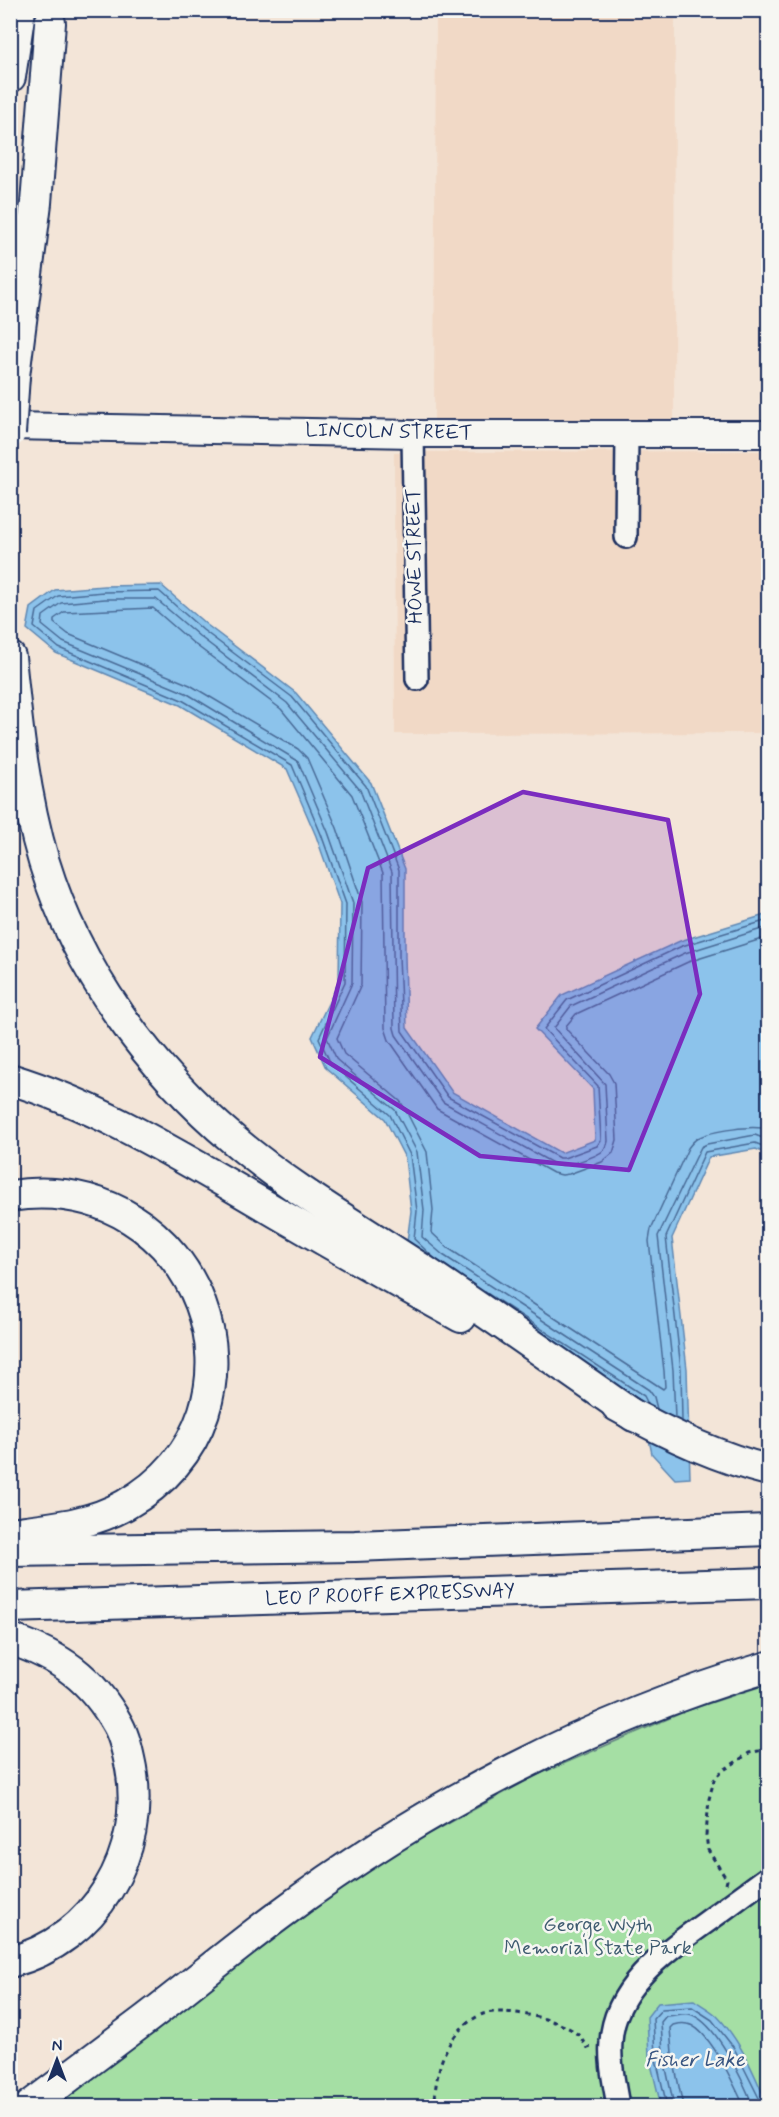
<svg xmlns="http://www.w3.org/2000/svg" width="779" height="2117" viewBox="0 0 779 2117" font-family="Mynerve,sans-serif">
  <rect width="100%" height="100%" fill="#f3e5d8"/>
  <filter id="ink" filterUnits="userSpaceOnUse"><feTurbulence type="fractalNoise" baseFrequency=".0167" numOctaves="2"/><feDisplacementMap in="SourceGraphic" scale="12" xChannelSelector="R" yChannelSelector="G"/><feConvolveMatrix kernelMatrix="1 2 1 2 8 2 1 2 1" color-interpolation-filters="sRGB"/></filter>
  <g filter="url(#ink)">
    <g fill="#f1d9c6">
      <polygon points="436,11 675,11 674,421 434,420"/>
      <polygon points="768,451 768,733 395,734 394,452"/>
    </g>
    <polygon fill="#a5dfa4" stroke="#608781" stroke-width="1.5" points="768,1684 768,2106 57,2106 256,1951 380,1861 535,1776 686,1711"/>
    <g fill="#8cc3eb" stroke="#5f88b3" stroke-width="1.5">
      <polygon points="161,585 207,625 296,693 371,783 405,869 405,956 407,1028 452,1092 561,1153 595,1140 593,1089 535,1029 562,995 680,941 768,914 768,1155 756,1149 709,1157 672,1238 687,1369 690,1478 675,1479 652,1454 641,1401 434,1266 407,1242 411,1211 405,1158 385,1119 326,1068 312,1037 339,981 340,904 316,836 287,769 180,705 56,653 27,629 31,608 55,590 104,586"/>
      <path d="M694,2000c7,5 17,10 23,16 24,25 38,59 51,90h-107l-12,-50 -2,-39 11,-14z"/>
    </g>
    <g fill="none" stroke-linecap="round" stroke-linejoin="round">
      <g stroke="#486a96" stroke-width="1.5">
        <path d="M768,937l-80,25 -112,52 -10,12v3l43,45 5,9 3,57 -4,13 -11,9 -33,12 -7,1 -9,-2 -116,-64 -48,-69 -4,-12 -2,-155 -31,-78 -71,-86 -88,-66 -40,-35 -89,4 -10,7v4l14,11 122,51 108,64 9,9 30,70 25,74 -1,83 -24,53 7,16 56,47 5,8 22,43 6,58 -2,22 17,16 215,141 2,-2 -1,-16 -15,-130 2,-12 37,-81c3,-4 6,-8 10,-10 12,-7 58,-14 70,-8"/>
        <polyline points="433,1257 414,1239 417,1211 410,1155 390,1115 331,1064 319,1038 345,982 346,904 321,834 292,765 182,700 59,648 34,627 37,611 58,596 104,592 159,591 203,630 292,697 366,786 399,870 399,956 402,1031 448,1097 559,1158 564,1158 597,1146 601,1140 598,1086 544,1029 567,1000 682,946 768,920"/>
        <polyline points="485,1292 644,1396 648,1404"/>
        <path d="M657,1409l-3,-12 -5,-7 -206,-135 -21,-18 2,-27 -7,-58 -22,-42 -58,-50 -10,-22 25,-55 1,-80 -25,-71 -30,-71 -112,-68 -123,-51 -21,-17 1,-9 18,-13 44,-4h51l43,37 88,67 73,87 32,82 2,156 2,7 47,67 113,63c9,2 41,-8 48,-15 3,-3 3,-5 4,-9l-3,-57 -51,-56 17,-22 114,-53 83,-26"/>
        <polyline points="675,1418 673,1370 658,1236 701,1147 707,1144 755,1135 768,1140"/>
        <polyline points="682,1421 681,1369 666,1237 705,1152 755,1143 768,1148"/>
        <polyline points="667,2106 655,2055 653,2019 662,2009 692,2007 712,2020 734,2048 763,2106"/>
        <path d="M674,2106l-11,-52 -2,-32 5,-6c6,0 17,-3 23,-2 27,6 55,69 64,92"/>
        <path d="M683,2106l-11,-53 -2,-25 3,-3c4,-1 9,-2 14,-1 22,3 48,63 57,82"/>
      </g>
      <defs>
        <g id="minor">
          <polyline points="413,434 417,679"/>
          <polyline points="626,537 627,434"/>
          <path d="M618,2106c-3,-20 -9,-42 -7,-64 3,-55 54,-90 94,-119 21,-15 42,-31 63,-46"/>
        </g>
        <polyline id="major" points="10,426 413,434 768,434"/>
        <g id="highway">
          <polyline points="10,77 20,10"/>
          <polyline points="14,376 36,203 50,23"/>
          <path d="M10,657c7,69 14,138 34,205 33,108 105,207 191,279 57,48 123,86 185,127 72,48 143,98 214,148"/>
          <path d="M10,1079c85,26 161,72 237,116 71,42 142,82 214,122"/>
          <path d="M10,1196c189,-29 281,214 115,309 -35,20 -76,23 -115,28"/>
          <path d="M617,1406c48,27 98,51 151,64"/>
          <polyline points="10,1551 355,1546 768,1530"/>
          <polyline points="10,1607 768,1583"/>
          <path d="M10,1639c50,17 82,39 108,86 7,13 10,28 13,43 15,85 -35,172 -121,194"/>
          <path d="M30,2106c37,-28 75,-56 112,-84 46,-35 90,-72 136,-106 147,-110 314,-197 490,-249"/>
        </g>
      </defs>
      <use href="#minor" stroke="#1b2f5e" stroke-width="26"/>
      <use href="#major" stroke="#1b2f5e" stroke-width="30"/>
      <use href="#highway" stroke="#1b2f5e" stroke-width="34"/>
      <g stroke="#1b2f5e" stroke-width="3" stroke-dasharray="4.5 4.5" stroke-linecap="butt">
        <polyline points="726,1884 727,1880 708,1850 706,1835 709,1799 714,1780 721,1772 749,1753 768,1749"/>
        <path d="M437,2106c-4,-13 0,-27 3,-40 6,-22 22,-44 43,-52 21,-7 77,5 93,19 5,4 8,11 12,15l6,-2"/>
      </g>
      <use href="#minor" stroke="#f6f6f2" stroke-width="21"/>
      <use href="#major" stroke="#f6f6f2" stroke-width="26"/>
      <use href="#highway" stroke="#f6f6f2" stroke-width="30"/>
      <defs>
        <polyline id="highway-bridge" points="10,433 14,376"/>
      </defs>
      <use href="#highway-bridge" stroke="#1b2f5e" stroke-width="34" stroke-linecap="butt"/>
      <use href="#highway-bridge" stroke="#f6f6f2" stroke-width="30"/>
    </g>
  </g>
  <path fill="#7b2cbf" fill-opacity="0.2" stroke="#7b2cbf" stroke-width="4.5" stroke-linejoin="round" d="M523,792l145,28 32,174 -71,176 -149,-14 -160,-99 48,-189z"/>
  <g text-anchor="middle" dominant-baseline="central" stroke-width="5" stroke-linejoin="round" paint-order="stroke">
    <g font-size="20" fill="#1b2f5e" stroke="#f6f6f2">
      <text transform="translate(389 432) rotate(1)">LINCOLN STREET</text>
      <text transform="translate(415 556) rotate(-91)">HOWE STREET</text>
      <text transform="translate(390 1595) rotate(-2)">LEO P ROOFF EXPRESSWAY</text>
    </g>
    <g font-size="20" fill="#3e5b70" stroke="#f6f6f2">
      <text x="598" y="1925">George Wyth<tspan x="598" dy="23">Memorial State Park</tspan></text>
    </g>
    <g font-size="21" font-style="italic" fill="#375481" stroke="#f6f6f2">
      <text x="695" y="2060">Fisher Lake</text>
    </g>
  </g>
  <rect width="779" height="2117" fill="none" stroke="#f6f6f2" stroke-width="36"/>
  <rect x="18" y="18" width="743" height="2081" fill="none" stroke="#1b2f5e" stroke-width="2" filter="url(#ink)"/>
  <g transform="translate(57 2060)" stroke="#f6f6f2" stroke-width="4.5" paint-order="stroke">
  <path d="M0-4.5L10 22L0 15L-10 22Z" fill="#1b2f5e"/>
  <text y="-9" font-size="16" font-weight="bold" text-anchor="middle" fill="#1b2f5e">N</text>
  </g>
</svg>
